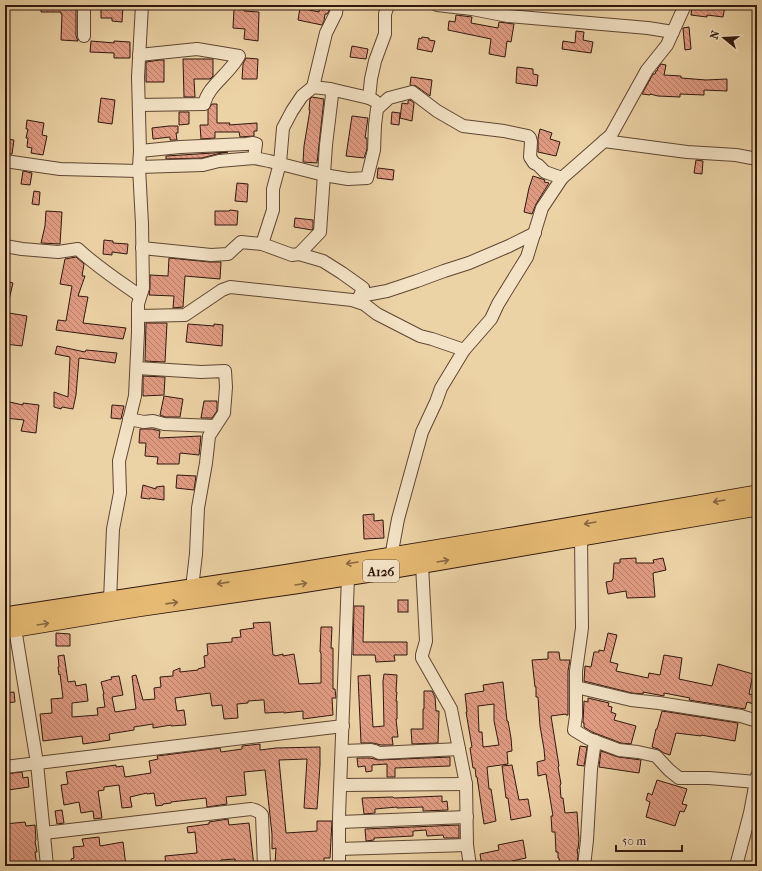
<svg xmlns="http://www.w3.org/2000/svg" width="762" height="871" viewBox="0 0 762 871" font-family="'IM FELL French Canon',serif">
  <defs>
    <pattern id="building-back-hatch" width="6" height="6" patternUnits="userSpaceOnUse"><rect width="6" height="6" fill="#e19c83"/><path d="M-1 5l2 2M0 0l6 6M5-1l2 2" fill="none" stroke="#b77e6a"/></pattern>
  </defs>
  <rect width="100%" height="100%" fill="#ecd3a6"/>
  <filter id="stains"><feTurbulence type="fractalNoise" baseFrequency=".005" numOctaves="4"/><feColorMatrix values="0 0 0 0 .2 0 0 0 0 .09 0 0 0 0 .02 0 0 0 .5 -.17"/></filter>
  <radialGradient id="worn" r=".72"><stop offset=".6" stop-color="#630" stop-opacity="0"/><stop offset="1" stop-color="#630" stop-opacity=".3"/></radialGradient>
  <g fill="url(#building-back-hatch)" stroke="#30170c" fill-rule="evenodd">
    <polygon points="41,5 76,5 76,36 78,41 61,40 62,14 61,14 61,12 41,12"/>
    <polygon points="101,5 123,5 122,22 112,21 112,18 101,18"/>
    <polygon points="320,5 329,5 329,11 327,14 325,14 324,21 322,25 298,20 300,8 319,12"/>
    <polygon points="692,5 712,5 725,6 723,17 707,15 707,17 691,15"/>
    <polygon points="234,9 244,9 244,11 259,12 258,41 244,39 245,29 233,28"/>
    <polygon points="456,15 472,17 471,23 498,28 499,22 514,24 511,42 507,41 505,57 489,54 491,39 448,30 449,21 455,22"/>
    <polygon points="689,27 691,49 685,50 683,29 683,28"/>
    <polygon points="576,31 584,32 583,40 593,42 591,53 562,49 563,41 575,43"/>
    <polygon points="422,37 429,38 429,40 435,41 432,52 417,49 419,38 421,39"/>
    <polygon points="91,41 114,43 114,41 130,42 130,58 114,58 114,53 90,52"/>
    <polygon points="352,46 368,49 366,59 350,57"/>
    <polygon points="246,58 258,59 257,79 242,79 243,64"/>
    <polygon points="183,59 213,59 213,76 210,79 194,79 195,97 184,97"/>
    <polygon points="160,60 164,60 164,82 146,82 146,62"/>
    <polygon points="661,64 666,65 664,75 681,76 681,78 706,80 727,79 727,91 704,90 704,95 680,94 680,97 658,96 650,94 650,95 642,94 653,74 655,74 656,71 657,71 658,68"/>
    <polygon points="517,67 533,69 533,74 538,75 537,86 516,83"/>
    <polygon points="411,77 432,80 430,96 416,86 410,85"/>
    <polygon points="312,97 324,99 317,163 303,162 304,146 310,110 309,110 310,99"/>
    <polygon points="101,98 115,100 112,124 98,122"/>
    <polygon points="410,100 414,103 412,121 400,118 402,103 408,104 408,101"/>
    <polygon points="212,104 217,104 217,123 230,123 229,125 257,123 257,131 254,131 254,136 240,137 239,132 215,132 215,138 201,139 200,125 208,125 208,110"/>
    <polygon points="179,112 189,112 189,124 179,125"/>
    <polygon points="392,112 400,113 399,125 391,124"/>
    <polygon points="352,116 368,118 365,138 367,138 367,149 364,158 346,156"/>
    <polygon points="27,120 44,123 42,135 47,136 43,155 31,153 32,148 27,147 28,138 26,138 28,129 26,129"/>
    <polygon points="169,126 178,126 178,133 176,133 177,140 170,140 170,137 153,139 152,128"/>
    <polygon points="540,129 552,133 550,139 560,142 556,156 538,152 538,138"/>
    <polygon points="5,139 14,140 12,154 5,154"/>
    <polygon points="228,152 217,154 202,158 166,159 166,156"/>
    <polygon points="696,160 703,161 702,174 694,173"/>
    <polygon points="378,168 394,170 393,180 377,178"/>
    <polygon points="23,171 32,173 30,185 21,184"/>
    <polygon points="533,176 545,180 544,182 549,183 536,204 532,214 524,212 529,188"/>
    <polygon points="237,183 248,184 247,202 235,201"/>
    <polygon points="34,191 40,192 39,205 32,204"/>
    <polygon points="230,210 238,211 237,225 215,225 215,211 229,211"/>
    <polygon points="46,211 62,212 60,244 41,243 45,226"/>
    <polygon points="295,218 313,220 313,229 312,230 294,227"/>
    <polygon points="104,240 113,241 113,243 128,244 127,254 112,252 112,255 103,254"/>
    <polygon points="76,257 84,264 82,276 85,276 78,296 88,297 83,323 126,328 123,339 56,330 58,320 66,321 72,286 60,284 65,259"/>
    <polygon points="169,258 210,262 221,262 220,279 185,276 183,307 173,308 174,296 149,295 150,288 150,275 168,276"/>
    <polygon points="5,281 13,283 8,304 5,303"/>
    <polygon points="9,313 27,316 22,346 5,344 5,335"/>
    <polygon points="146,323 167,323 165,362 145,361"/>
    <polygon points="188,324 214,326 214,324 223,325 222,346 186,342"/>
    <polygon points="57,346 85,352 86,350 117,353 115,363 79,358 76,395 73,409 62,407 61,409 54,407 54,392 68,397 70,357 55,354"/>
    <polygon points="143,376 165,377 164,395 143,396"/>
    <polygon points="164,396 183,399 180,417 165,417 160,415"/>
    <polygon points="5,401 23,405 23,403 39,405 38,412 36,433 21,431 24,420 5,418"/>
    <polygon points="204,401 217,401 217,411 212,418 201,418"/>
    <polygon points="112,405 124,406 121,419 111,418"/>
    <polygon points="140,429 152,429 160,431 159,438 201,436 199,455 180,453 179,464 157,464 158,457 145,456 146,443 139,443"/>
    <polygon points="177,475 196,476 194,490 176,488"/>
    <polygon points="143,485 156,489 156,487 164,486 164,500 150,498 150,499 141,498"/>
    <polygon points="374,514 374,521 383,520 384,538 364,539 363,515"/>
    <polygon points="636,558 636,563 654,563 653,560 663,558 666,570 653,573 655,597 627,598 626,591 608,594 606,582 612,581 612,580 613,579 614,563 620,563 620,559"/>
    <rect x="398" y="600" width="10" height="12"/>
    <polygon points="354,606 364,606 363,642 407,642 407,655 394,655 395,661 376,662 375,655 353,655"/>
    <polygon points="270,622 273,655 275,655 275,656 283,654 283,656 294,654 299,684 321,683 321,653 320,652 321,627 332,627 331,648 333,648 333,689 335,689 336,698 332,698 333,715 303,719 303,711 284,713 284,712 265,713 264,700 262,700 248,701 248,703 237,704 238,718 224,719 222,705 212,706 210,693 175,698 177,711 184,710 186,725 171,726 171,725 153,728 153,724 134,727 134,730 109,734 110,740 83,744 82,736 43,741 40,714 52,713 51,699 63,698 60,674 59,675 58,667 59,667 58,656 64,655 68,682 75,681 76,686 86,684 88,701 72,703 72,717 98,715 97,708 105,707 103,694 104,694 101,682 112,679 111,677 119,676 123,695 112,697 115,712 128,710 136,709 132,676 136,675 143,700 155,699 154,688 161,687 160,677 173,676 173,671 180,668 180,672 198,670 198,669 205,667 204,656 208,655 207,644 232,642 232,638 241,637 240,630 254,628 253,623"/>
    <polygon points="56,633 70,634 70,646 56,646"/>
    <polygon points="608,633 617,635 610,662 618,664 616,671 648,678 649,673 660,675 664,655 682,658 679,679 712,686 718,664 753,674 749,694 757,696 757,705 747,702 745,709 695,701 689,700 690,698 664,693 664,696 643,692 643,694 632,693 584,681 585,666 591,667 594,652 599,652 599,650 604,651"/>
    <polygon points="548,652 559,652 560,660 570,660 568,671 568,715 566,715 566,714 551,716 559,766 558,767 561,784 560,785 561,798 563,798 565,813 577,812 579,840 578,849 577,849 578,856 577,863 571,864 571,866 560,866 559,858 558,858 558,852 556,852 555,832 552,832 551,816 553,816 546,774 538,776 537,762 545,760 544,749 540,726 538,697 536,697 536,687 535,687 532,660 548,659"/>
    <polygon points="384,674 397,675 396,692 397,692 396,701 397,701 397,719 396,719 398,737 392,737 393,745 381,745 373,743 361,743 358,676 370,675 373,727 384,726 383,681"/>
    <path d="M503,682l4,39h1l3,17 1,13 -5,1 1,12 -21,3 2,22h2l5,32 -12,3 -7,-47h-1l-1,-9h-2l-3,-20 2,-1 -6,-35h1l-2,-18 19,-3 -1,-6zM494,704v17l5,24 -16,2 -1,-15h-3l-1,-26z"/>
    <polygon points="424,691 432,691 435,697 436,711 439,711 438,743 412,744 411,729 423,729 423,709 424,709"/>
    <polygon points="14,692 15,702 5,703 5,693"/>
    <polygon points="588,698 609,703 608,706 612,707 611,712 616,714 614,720 636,726 631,744 621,743 592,732 584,727 584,723 583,723 584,701 588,702"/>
    <polygon points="662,711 738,723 735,741 701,735 701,736 676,733 670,755 664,753 658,749 652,747 656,729 657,729"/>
    <polygon points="260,744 260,750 276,748 320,747 320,765 317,809 304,808 307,759 279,760 286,833 317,831 317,821 332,821 330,858 324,858 324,866 275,864 276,848 272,849 272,834 265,770 244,772 246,795 226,797 227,804 207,807 206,798 171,802 171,803 163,804 163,805 156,806 154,793 147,794 147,793 130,797 132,807 122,808 119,785 104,787 104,790 98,791 102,818 94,819 93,811 81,813 79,802 64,805 61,785 68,784 66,772 116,765 116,767 123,766 125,777 151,773 149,761 158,759 157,756 220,748 221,752 242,749 242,746"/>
    <polygon points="580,746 587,747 584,766 577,765"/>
    <polygon points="601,751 618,757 641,760 639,773 599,767"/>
    <polygon points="450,757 450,766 395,768 395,777 387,777 387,764 372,765 372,771 366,772 365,766 358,767 357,758 370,758 379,760"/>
    <polygon points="512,765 519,800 528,799 531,816 511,820 508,798 506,798 502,766"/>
    <polygon points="22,772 23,778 28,777 29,787 8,790 6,774"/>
    <polygon points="657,780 687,789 682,804 687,805 684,812 680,811 675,826 646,817 650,802 646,800 648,793 652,795"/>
    <polygon points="442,796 442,802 447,801 448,810 423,811 423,807 397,808 397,807 375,809 375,813 364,814 362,798 393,797 394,798"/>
    <polygon points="62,810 64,823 57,824 55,811"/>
    <polygon points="228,819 229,825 249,823 254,866 235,866 235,859 221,860 221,866 166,866 165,856 197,853 195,832 188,833 187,827 209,824 209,822"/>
    <polygon points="25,822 26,826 35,825 36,840 35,841 37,852 35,852 37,866 5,866 5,824"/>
    <polygon points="459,825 459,838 444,838 443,835 427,836 426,830 413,831 413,836 374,838 374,840 366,841 365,829"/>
    <polygon points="99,837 100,846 123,842 126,866 115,866 114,863 102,865 101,863 84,866 72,866 71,859 74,858 73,847 84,846 82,839"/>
    <polygon points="523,840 526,858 512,861 513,866 482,866 480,854 499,850 498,845"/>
  </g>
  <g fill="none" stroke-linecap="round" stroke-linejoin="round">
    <defs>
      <g id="minor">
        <polyline points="437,5 472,9 508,16 648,28 673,32"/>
        <polyline points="84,36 84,5"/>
        <polyline points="313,87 326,33 336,13 337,5"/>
        <polyline points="330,89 369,98 375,101"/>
        <polyline points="369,98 371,79 375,61 385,34 385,14 388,5"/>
        <path d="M139,105l65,-1c4,-16 18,-25 28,-38 3,-3 5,-7 7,-10l-42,-7 -58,6"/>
        <polyline points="604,141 687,152 736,155 757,159"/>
        <polyline points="140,151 180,147 246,144 253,143 256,144 254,158"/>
        <polyline points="5,161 60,169 139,171"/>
        <polyline points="139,167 203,165 219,161 254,158 269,161 324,175 348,179 367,178 374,150 375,125 377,109 389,98 412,92 437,111 463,126 504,131 528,136 530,138 531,142 530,157 534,163 538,165 545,172 562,178"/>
        <path d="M5,246l17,3 36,3 20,-3c19,18 41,32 62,47"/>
        <polyline points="142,248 211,255 228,254 241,242 262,244 273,210 273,189 280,163 283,128 292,111 302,96 313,87 330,89 332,95 326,145 320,232 299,254 292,255 262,244"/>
        <polyline points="299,254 323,261 342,273 363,288 358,301"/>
        <polyline points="360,296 387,291 417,281 444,271 469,263 509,246 535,233"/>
        <polyline points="138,316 185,315 222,290 230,287 352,300 364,304 377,314 420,336 432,339 464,350"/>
        <polyline points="137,368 201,372 225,371 226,387 224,413 209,436 206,463 198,508 196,554 192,588"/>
        <polyline points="129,419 144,422 153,421 164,424 215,426"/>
        <polyline points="581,537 582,628 576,671 576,716 574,730 589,739 595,741 591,769 587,840 584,866"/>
        <polyline points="391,557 398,519 422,432 436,402 441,388 464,350 491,319 498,304 527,257 542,208 562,178 611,135 647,70 667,45 685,5"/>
        <polyline points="422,565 426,641 422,655 422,658 451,709 466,784 467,845 470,866"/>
        <polyline points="110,600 113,529 120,493 119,461 135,396 138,332 138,304 143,288 142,224 139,167 140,151 138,77 142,5"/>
        <polyline points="14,622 37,763 47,866"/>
        <polyline points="576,687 631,700 659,703 741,716 757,721"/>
        <polyline points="595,741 619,750 638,752 656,756 669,770 679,778 709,778 756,782"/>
        <polyline points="342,751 371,750 375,751 379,753 459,749"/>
        <polyline points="5,767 343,726"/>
        <polyline points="341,785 466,784"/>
        <polyline points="340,822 467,817"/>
        <path d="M44,833l207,-24c5,1 8,2 11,6l2,51"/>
        <polyline points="339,849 467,845"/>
        <polyline points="339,866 339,816 348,577"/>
        <polyline points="736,866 750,813 757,776"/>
      </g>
      <g id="highway">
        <polyline points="5,616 289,573 501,538 757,494"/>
        <polyline points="5,630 137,608 295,585 383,571 757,507"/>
      </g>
    </defs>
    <use href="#minor" stroke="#5f4632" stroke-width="14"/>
    <use href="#highway" stroke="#30170c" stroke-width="19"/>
    <use href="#minor" stroke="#f3e2c5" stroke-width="12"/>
    <use href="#highway" stroke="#e6ba73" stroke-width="17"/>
  </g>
  <defs><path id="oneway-shaft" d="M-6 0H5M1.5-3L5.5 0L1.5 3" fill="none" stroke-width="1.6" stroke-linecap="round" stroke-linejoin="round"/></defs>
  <g stroke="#8b6840">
    <use href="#oneway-shaft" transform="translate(719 501) rotate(170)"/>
    <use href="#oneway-shaft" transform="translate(590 523) rotate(170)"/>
    <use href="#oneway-shaft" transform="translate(443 561) rotate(-10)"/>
    <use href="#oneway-shaft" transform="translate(352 563) rotate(171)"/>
    <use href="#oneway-shaft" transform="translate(223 583) rotate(172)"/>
    <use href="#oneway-shaft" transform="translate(301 584) rotate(-9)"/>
    <use href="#oneway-shaft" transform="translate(172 603) rotate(-8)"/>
    <use href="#oneway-shaft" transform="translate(43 624) rotate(-9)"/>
  </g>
  <g text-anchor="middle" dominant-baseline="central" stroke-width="4" stroke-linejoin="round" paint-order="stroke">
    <rect fill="#f3e2c5" stroke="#6a5444" stroke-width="1" x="363" y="560" width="36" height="22" rx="3"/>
    <g font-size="13" font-weight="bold" fill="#30170c">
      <text x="381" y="571">A126</text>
    </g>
  </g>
  <rect width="762" height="871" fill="none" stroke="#ecd3a6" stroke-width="20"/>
  <rect x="6" y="6" width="750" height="859" fill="none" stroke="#30170c" stroke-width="2"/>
  <rect x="10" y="10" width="742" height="851" fill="none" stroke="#30170c"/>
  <g transform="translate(724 38) rotate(288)" stroke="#f3e2c5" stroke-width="3" paint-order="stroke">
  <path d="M0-3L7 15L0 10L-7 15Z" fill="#30170c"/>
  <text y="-6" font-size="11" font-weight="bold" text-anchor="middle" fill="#30170c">N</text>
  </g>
  <path d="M616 845v6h66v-6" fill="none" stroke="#30170c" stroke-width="2"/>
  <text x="622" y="845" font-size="12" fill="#30170c" stroke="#f3e2c5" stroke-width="3" paint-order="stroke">50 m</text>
  <rect width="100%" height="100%" filter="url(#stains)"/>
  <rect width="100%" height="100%" fill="url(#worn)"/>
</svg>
